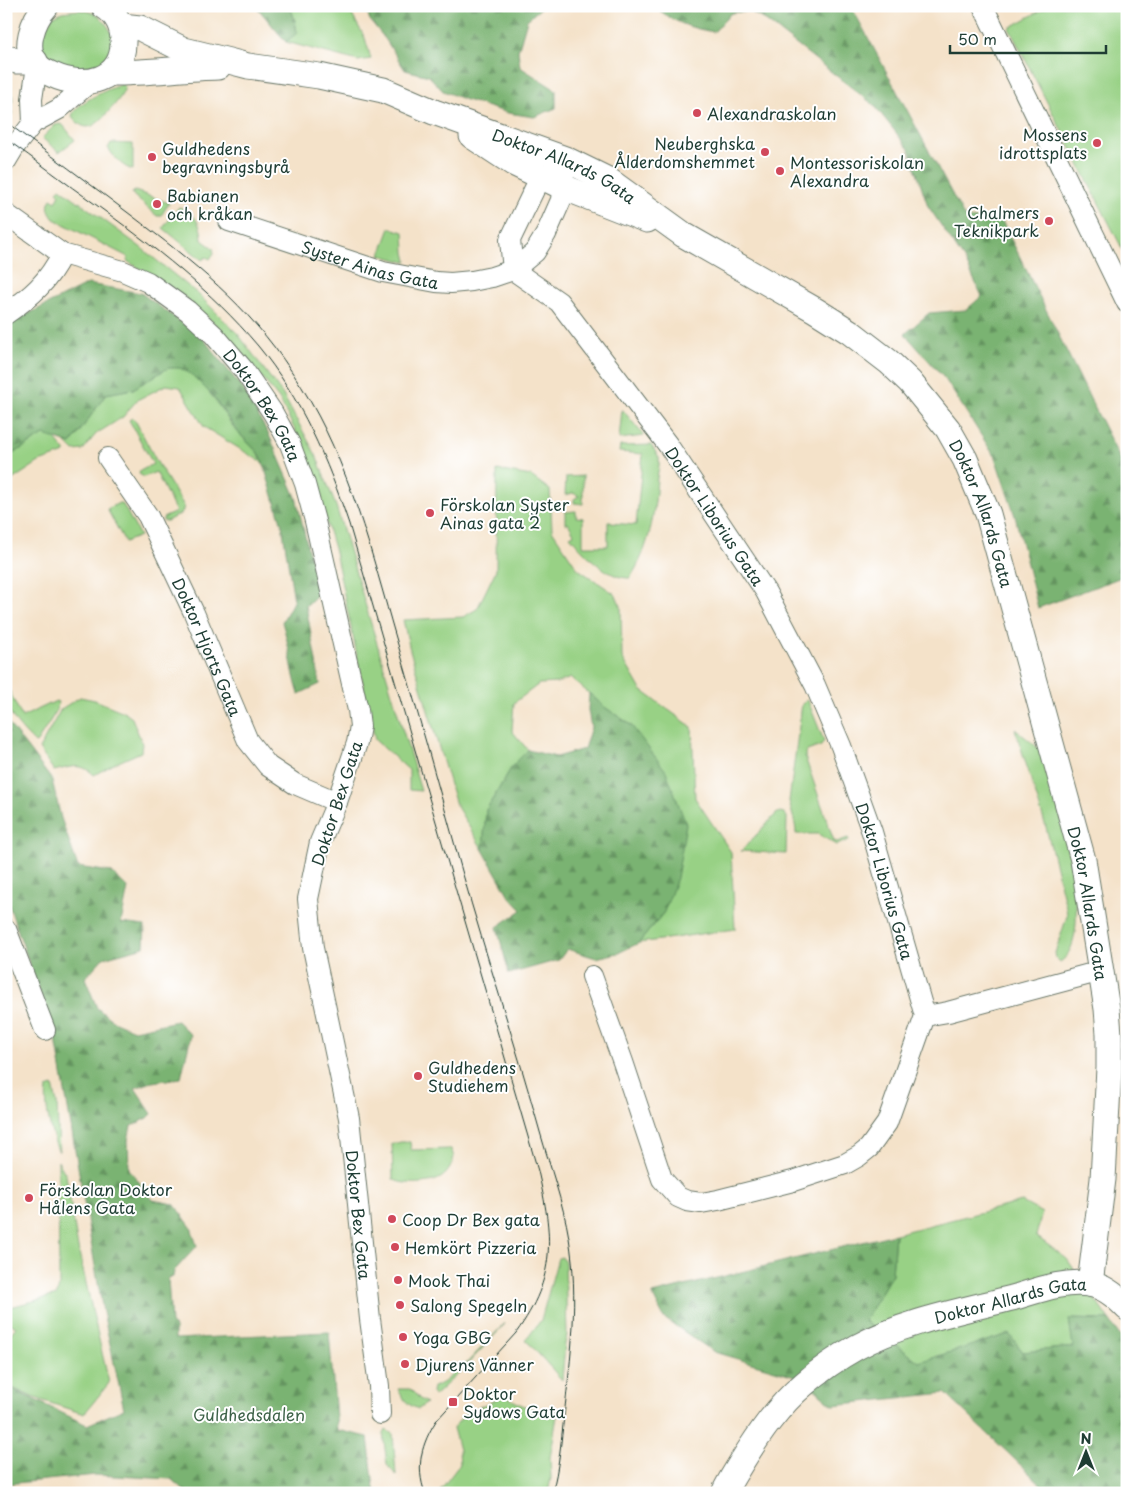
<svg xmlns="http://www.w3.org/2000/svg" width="1133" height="1499" viewBox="0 0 1133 1499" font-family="'Playpen Sans',sans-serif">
  <defs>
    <pattern id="forest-firs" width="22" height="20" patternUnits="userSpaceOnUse" patternTransform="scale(1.25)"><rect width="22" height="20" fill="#7ab372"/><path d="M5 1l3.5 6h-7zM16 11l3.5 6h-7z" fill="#63935e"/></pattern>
  </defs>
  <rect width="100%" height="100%" fill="#fff"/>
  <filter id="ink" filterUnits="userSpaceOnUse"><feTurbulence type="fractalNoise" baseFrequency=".02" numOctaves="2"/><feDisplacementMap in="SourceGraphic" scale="10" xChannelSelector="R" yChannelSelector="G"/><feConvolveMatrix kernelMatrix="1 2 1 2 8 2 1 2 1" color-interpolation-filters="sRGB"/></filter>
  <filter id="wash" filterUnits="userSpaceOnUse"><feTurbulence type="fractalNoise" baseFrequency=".0096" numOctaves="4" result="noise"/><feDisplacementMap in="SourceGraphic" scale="20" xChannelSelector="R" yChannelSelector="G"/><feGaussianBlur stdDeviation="1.12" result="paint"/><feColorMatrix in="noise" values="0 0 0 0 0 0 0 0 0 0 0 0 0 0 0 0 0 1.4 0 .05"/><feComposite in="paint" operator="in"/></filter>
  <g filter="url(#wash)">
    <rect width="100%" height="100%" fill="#f4e2c9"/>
    <g fill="#98d185" stroke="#5c875c">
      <polygon points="290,6 315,6 318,10 322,6 347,6 365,38 371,59 358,61 286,42 297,32 295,21"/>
      <polygon points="1049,6 1127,6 1127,258 1009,28"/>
      <path d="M79,10c24,3 24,10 37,29l-10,24 -20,7 -14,-1 -18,-6 -11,-11 -2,-17 11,-18 10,-5z"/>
      <path d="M6,78c8,12 7,22 6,36l-2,1 -4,-3z"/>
      <path d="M123,84l2,3c-3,10 -9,16 -16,24 -12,14 -23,25 -37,5 3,-13 38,-28 51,-32z"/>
      <polygon points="60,124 63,125 75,140 59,152 42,138 55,125"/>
      <path d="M111,143l22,1v26c-11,-3 -19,-13 -25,-22z"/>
      <path d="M60,188l79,58 59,48 40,40 45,61 33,60 20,51 85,285 -12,-1v-20l-34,-30 -40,-188 -22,-76 -18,-46 -16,-31 -49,-62 -53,-46 -50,-30 1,-4 -74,-38c-5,-6 -8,-13 -3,-20l5,3 4,-8 -3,-3z"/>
      <polygon points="135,191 169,203 161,216 157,216 134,196 132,193"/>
      <path d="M179,207c15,5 23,17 23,33l11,8 1,5 -4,6 -4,-2 -4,3 -39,-32z"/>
      <polygon points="390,228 404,232 405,252 407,261 405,262 380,255"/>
      <path d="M168,368c3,0 8,-1 12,0 22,6 42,45 56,62 9,11 23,20 27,33l-59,-36 -24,-40 -14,-2 -29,15 -14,17 -27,17 -13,16 -9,1 -9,-9 6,2 35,-50 27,-5z"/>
      <polygon points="622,409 644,436 619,439"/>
      <polygon points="132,418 135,420 157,462 184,506 182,513 167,521 163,521 163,518 176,512 156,472 144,477 139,474 140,471 153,464 129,420"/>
      <polygon points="44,435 54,438 65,451 65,453 39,462 6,484 6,458"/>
      <path d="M651,445c2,4 7,9 8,13 1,6 -1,14 -2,20 -2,34 -7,70 -27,100 -23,1 -46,-25 -60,-42l4,-2 -6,-11 -3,1v-12l11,-1v6l7,1v28h25v-25h3v2l25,2 7,-71 -24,-2 1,-6z"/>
      <polygon points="497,470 531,476 550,490 552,530 578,569 615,594 621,606 622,657 641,690 692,727 695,798 731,852 735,929 639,943 664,912 631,725 606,708 571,678 557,683 539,684 514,703 512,731 528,750 513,765 486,810 483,850 456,805 410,650 403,620 463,617 477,609 496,570"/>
      <polygon points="583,476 583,504 574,503 574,499 579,496 573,493 565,495 566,477"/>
      <polygon points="119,503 122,503 140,536 125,542 107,509"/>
      <path d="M6,684l16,33 34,-16 2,1 -1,8 -20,32 -2,1c-11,-11 -27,-27 -29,-43 0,-5 0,-11 0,-16z"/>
      <path d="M80,697l15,3 29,12 8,6 10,25 -1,9 -27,12 -20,11c-13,-13 -23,-8 -40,-4l-15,-22 22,-40z"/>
      <path d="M806,700l2,1 16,40 -3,5 -14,5 -2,6 29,84 3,1 11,-4 1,2 -12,5 -19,-11h-22c0,-12 -5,-22 -7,-33l13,-97z"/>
      <path d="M1015,729c8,7 23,17 29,26 5,8 8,27 10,37 10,33 41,148 6,170l-4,-4 -1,-5 12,-37 -1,-9 -20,-80z"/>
      <polygon points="780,812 784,813 787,817 786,854 741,851 776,814"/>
      <path d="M53,1086l4,17 2,49c-8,-15 -15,-47 -12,-64z"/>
      <path d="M401,1142h9l1,8 40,-1 3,8c-2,8 -5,15 -12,20 -8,7 -41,9 -49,2l-1,-35z"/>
      <polygon points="58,1161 66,1175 78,1248 109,1383 84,1414 32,1397 6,1385 6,1339 16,1327 6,1321 6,1308 57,1295 59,1286"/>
      <polygon points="1022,1202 1042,1213 1036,1236 1067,1259 1109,1320 1069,1319 1074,1347 1023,1352 1009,1334 919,1362 864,1321 892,1274 895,1234"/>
      <polygon points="562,1257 565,1263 567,1335 565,1344 562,1380 526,1340 541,1320 558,1258"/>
      <path d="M505,1323v1l-44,47 -27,25 -2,-4 1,-5c13,-4 19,-10 24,-23l6,3z"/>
      <path d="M398,1389h12l11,11 5,3 -7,6c-11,-3 -16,-10 -21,-20z"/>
      <path d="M504,1395c22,13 28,16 54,15l-8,48 1,20 -3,15h-110l22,-29 -1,-14 -6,-22 12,-14z"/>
      <polygon points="386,1430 393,1434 396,1475 387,1465 383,1433"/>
    </g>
    <g fill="url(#forest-firs)" stroke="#4c7853">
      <polygon points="256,6 290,6 295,21 297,33 286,42"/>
      <polygon points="364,6 543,6 527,20 518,51 520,67 556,90 556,108 534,117 508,113 466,100 443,91 429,76 405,70 386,40 370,20"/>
      <path d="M654,6h197l114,212 37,3 125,252v102l-89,33 -23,-92 -20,-59 -50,-78 -40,-45 24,-21 37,-3 16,-14 -17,-35 -37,-55 -19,-57 -35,-44 -107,-83 -17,-11 -19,2 -17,19c-25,-4 -41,-10 -60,-26z"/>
      <path d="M88,284l53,9 61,44 41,52 26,46 27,62 20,86v13l-10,10 14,78 -21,10c-8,-24 -9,-48 -17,-72l12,-22 -12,-75 -21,-69 -23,-24 -27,-38 -19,-19 -12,-7h-12l-35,21 -27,5 -35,50 -27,-9 -38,23v-133z"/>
      <polygon points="589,693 606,708 631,725 666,771 686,824 677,878 664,912 639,943 618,953 596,958 567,949 559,960 509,974 497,927 522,910 509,896 483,850 486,810 513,765 528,750 556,757 584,749 591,727 588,710"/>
      <polygon points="6,720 52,780 61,818 78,867 111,872 128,888 121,923 145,926 144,947 103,958 85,978 97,1008 113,1021 134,1030 177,1021 191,1035 181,1078 152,1082 135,1088 152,1114 148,1118 131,1126 128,1140 129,1169 153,1200 174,1204 191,1227 197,1246 174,1271 173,1277 168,1278 171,1324 175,1327 175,1339 329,1332 337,1430 368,1437 374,1488 376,1493 187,1493 171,1479 96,1475 6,1484 6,1386 87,1425 124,1409 103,1312 56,1039 6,897"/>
      <polygon points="895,1234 892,1274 864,1321 919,1362 1009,1334 1023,1352 1073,1347 1069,1319 1109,1320 1127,1346 1127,1493 1050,1493 945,1393 833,1405 802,1378 714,1352 664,1318 652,1294"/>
    </g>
  </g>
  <g filter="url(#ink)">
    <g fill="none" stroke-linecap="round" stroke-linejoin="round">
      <defs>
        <g id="minor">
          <polyline points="983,6 1127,303"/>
          <polyline points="33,123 32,99 37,66"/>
          <polyline points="6,161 15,146 33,123 59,109 90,82"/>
          <path id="s1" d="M6,214l56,40 61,17 25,11 40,29 26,24 29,34 30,44 17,31 15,40 10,37 43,189 2,16 -3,17 -20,59 -17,40 -12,57 5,49 36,170 21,201 9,67 1,28"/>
          <path id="s2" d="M229,221l154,51 53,10 15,1 21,-2 20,-4 21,-7 22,-18 11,-18 15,-34 3,-26"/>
          <path id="s3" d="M513,270l46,32 109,143 98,147 49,93 26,61 31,86 53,184 -38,107 -18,25 -10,8 -14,8 -52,17 -75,19 -17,3 -14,-2 -9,-4 -16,-18 -39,-117 -31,-86"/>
          <polyline points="513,270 510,240 535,188 555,168"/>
          <path d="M6,314c26,-18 42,-32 56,-60"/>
          <path id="s4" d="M108,458l40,58 46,97 54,128 20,25 27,18 42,18"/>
          <polyline points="6,929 45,1030"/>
          <polyline points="925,1016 948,1012 1101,971"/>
        </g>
        <g id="tertiary">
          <path d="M46,6c-13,14 -24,43 -9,59 4,5 11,8 16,10 30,14 71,7 70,-34 0,-14 -6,-27 -19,-35"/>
          <path id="s5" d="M121,26l19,2 44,22 45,11 19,5 71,10 64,14 51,22 131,47 43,21 76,55 131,75 35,22 39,30 21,20 38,47 17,30 23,55 95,346 24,149 2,25v34l-6,111 -13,105"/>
          <polyline points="6,57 16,61 35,61"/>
          <path d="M111,73c36,0 71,-5 107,-6"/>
          <polyline points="472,136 513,163 563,187 647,220"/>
          <path id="s6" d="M724,1493c5,-11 11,-20 17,-30 18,-29 37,-57 63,-79 16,-14 35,-27 53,-37 46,-25 104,-36 155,-49 24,-7 52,-18 77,-14 15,2 29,14 38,24"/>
        </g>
      </defs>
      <use href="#minor" stroke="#6a7768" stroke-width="22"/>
      <use href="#tertiary" stroke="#6a7768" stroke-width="27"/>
      <use href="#minor" stroke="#fff" stroke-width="20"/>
      <use href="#tertiary" stroke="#fff" stroke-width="25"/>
      <g stroke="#1f3d34" stroke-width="1">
        <path d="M6,122c42,31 84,62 125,93 63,48 117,90 161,157 52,76 75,164 100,252 24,82 47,164 70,247 25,88 54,174 78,261 10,35 23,70 29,106 10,59 2,119 -5,178 -3,26 -5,52 -12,77"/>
        <path d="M6,139c30,21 59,44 89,65 59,43 116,86 163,142 43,52 70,115 91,178l189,647c15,65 19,105 -22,162l-80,88c-14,22 -21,45 -11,72"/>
      </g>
    </g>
  </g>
  <g fill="#d1495b" stroke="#fff" stroke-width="2">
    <circle cx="697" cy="113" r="5"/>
    <circle cx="1097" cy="143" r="5"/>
    <circle cx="765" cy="152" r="5"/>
    <circle cx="152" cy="157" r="5"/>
    <circle cx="780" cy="171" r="5"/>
    <circle cx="157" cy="204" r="5"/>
    <circle cx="1049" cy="221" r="5"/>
    <circle cx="430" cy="513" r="5"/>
    <circle cx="418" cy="1076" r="5"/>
    <circle cx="29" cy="1198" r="5"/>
    <circle cx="392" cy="1219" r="5"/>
    <circle cx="395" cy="1247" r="5"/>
    <circle cx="398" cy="1280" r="5"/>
    <circle cx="400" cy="1305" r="5"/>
    <circle cx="403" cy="1337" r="5"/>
    <circle cx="405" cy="1364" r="5"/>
    <rect x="448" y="1397" width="10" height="10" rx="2.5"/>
  </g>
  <g text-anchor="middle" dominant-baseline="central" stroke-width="4" stroke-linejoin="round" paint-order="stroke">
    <g font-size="16" fill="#1f3d34" stroke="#fff" text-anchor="start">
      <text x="707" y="113">Alexandraskolan</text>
      <text x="1087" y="134" text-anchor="end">Mossens<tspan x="1087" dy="18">idrottsplats</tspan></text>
      <text x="755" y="143" text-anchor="end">Neuberghska<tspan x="755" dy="18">Ålderdomshemmet</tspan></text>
      <text x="162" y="148">Guldhedens<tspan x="162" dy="18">begravningsbyrå</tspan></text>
      <text x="790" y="162">Montessoriskolan<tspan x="790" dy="18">Alexandra</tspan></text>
      <text x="167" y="195">Babianen<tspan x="167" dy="18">och kråkan</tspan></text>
      <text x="1039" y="212" text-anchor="end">Chalmers<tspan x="1039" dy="18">Teknikpark</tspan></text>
      <text x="440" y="504">Förskolan Syster<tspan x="440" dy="18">Ainas gata 2</tspan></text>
      <text x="428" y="1067">Guldhedens<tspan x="428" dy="18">Studiehem</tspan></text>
      <text x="39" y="1189">Förskolan Doktor<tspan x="39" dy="18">Hålens Gata</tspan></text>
      <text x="402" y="1219">Coop Dr Bex gata</text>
      <text x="405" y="1247">Hemkört Pizzeria</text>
      <text x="408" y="1280">Mook Thai</text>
      <text x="410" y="1305">Salong Spegeln</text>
      <text x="413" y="1337">Yoga GBG</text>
      <text x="415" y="1364">Djurens Vänner</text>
      <text x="463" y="1393">Doktor<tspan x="463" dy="18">Sydows Gata</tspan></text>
    </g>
    <g font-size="16" fill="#1f3d34" stroke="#fff">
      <text stroke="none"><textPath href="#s5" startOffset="468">Doktor Allards Gata</textPath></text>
      <text stroke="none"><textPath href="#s2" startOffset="148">Syster Ainas Gata</textPath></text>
      <text stroke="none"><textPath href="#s1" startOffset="330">Doktor Bex Gata</textPath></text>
      <text stroke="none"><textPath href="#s5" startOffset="1030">Doktor Allards Gata</textPath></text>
      <text stroke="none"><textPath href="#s3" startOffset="321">Doktor Liborius Gata</textPath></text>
      <text stroke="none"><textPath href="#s4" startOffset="214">Doktor Hjorts Gata</textPath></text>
      <text transform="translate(336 803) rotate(-72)">Doktor Bex Gata</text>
      <text stroke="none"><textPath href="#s3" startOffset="726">Doktor Liborius Gata</textPath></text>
      <text stroke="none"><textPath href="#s5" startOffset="1435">Doktor Allards Gata</textPath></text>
      <text stroke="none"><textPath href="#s1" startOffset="1170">Doktor Bex Gata</textPath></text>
      <text stroke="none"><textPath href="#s6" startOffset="362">Doktor Allards Gata</textPath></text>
    </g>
    <g font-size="16" fill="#3d6248" stroke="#fff">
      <text x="249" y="1414">Guldhedsdalen</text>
    </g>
  </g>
  <rect width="1133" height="1499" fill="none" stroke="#fff" stroke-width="25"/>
  <g transform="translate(1086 1452)" stroke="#ffffff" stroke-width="4" paint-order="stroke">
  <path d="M0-4L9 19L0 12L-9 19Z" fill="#1f3d34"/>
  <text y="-8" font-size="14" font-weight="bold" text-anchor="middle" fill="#1f3d34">N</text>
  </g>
  <path d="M950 45v8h156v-8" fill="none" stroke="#1f3d34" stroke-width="2.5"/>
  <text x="958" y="45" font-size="15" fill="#1f3d34" stroke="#ffffff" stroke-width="4" paint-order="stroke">50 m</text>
</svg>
